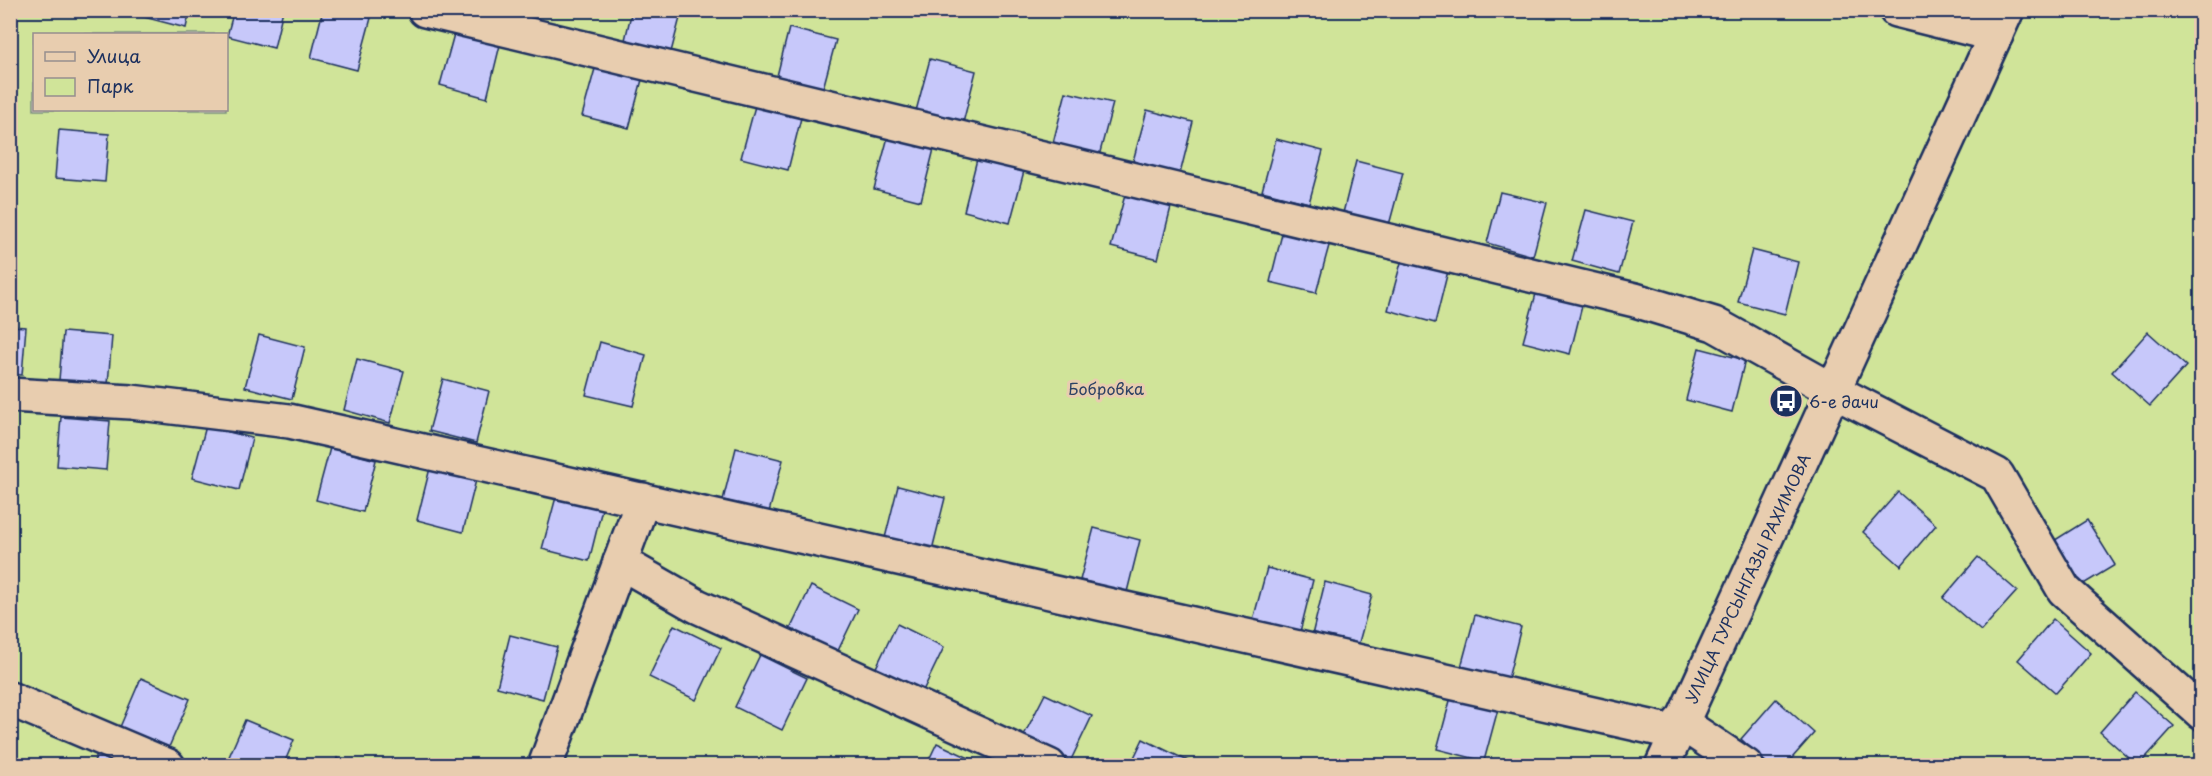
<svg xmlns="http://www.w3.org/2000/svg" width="2212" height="776" viewBox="0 0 2212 776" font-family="'Playpen Sans',sans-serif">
  <rect width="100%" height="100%" fill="#deccc6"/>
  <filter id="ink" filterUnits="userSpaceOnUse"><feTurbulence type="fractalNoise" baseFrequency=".0167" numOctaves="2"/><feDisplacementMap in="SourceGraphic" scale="12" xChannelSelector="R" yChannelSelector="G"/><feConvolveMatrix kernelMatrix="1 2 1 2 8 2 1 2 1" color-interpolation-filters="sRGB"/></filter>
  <g filter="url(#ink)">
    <path fill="#d0e499" stroke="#768a7c" stroke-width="1.5" fill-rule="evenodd" d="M11,11h2190v754h-2190zM34,34h192v76h-192z"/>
    <g fill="#c7c8fa" stroke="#1b2f5e" stroke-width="1.5">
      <polygon points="141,10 190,10 186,28 140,16"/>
      <polygon points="234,10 283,10 274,48 227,36"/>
      <polygon points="323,10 341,10 371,18 357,70 311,58"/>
      <polygon points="632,10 682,10 671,52 625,40"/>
      <polygon points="789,28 836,40 822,92 776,80"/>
      <polygon points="454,34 500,45 487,98 440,85"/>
      <polygon points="930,59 976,71 963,123 916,111"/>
      <polygon points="596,65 643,76 629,128 582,116"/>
      <polygon points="1066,92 1113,103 1099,156 1053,143"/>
      <polygon points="755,106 801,118 788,170 741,158"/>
      <polygon points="1147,110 1193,122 1180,174 1133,161"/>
      <polygon points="59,130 109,134 105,182 55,178"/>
      <polygon points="888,137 934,149 921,201 874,189"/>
      <polygon points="1276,139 1323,151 1309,203 1262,191"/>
      <polygon points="977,159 1024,171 1010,223 964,211"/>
      <polygon points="1356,161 1403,173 1389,225 1343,213"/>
      <polygon points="1500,192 1547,203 1533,256 1487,243"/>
      <polygon points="1125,195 1171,207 1158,259 1111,247"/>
      <polygon points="1586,210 1633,222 1619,274 1572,261"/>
      <polygon points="1283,230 1330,242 1316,293 1270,282"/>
      <polygon points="1752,250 1798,262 1785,314 1738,302"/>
      <polygon points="1402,259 1448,271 1435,323 1388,310"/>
      <polygon points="1537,290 1583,302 1570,354 1523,342"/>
      <polygon points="10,326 26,327 22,375 10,374"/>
      <polygon points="63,332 112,336 108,384 59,380"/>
      <polygon points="2148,332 2186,366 2150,406 2112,372"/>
      <polygon points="259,335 305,347 292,399 245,387"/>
      <polygon points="600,342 646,355 633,406 586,395"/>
      <polygon points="1699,348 1745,360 1732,412 1686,400"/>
      <polygon points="357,359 404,371 390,423 344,410"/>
      <polygon points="443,379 489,391 476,443 429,431"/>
      <polygon points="61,417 110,421 106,470 57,466"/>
      <polygon points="206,426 252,438 239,490 192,478"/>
      <polygon points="330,448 376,460 363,512 316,500"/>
      <polygon points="736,448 783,460 769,512 723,500"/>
      <polygon points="430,468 476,480 463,532 417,520"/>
      <polygon points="898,486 945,498 932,550 885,538"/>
      <polygon points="1898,492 1936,525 1901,566 1863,532"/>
      <polygon points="556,497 602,509 589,561 542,549"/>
      <polygon points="2087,520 2115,565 2072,591 2044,547"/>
      <polygon points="1094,528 1140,540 1127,592 1080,580"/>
      <polygon points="1978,557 2017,591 1981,631 1943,598"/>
      <polygon points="1267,568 1313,580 1300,632 1253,620"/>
      <polygon points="1325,582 1372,595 1358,646 1312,635"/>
      <polygon points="811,586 858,609 833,661 786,638"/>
      <polygon points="1475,615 1521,627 1508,679 1461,667"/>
      <polygon points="2053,619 2091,653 2056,693 2018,660"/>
      <polygon points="897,624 944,647 919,699 872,676"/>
      <polygon points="674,625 721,648 696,700 649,677"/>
      <polygon points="510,635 557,647 543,699 497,687"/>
      <polygon points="760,655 807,678 782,730 735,707"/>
      <polygon points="141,678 190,699 169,747 120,727"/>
      <polygon points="2135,692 2174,726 2138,766 2100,732"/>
      <polygon points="1045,694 1092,716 1068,766 1061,766 1019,745"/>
      <polygon points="1451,697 1498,709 1484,761 1437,749"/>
      <polygon points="1776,699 1814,733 1785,766 1770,766 1741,739"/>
      <polygon points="245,720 294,740 283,766 225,766"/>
      <polygon points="1143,739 1190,762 1189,766 1130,766"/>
      <polygon points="937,743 984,765 926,766"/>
      <polygon points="97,754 123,766 92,766"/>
      <polygon points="337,758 355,766 334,766"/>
    </g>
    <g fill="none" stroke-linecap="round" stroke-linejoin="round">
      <defs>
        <g id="minor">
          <polyline points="425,10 1635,300 1714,324 1834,391 1997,475 2064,590 2202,713"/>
          <polyline points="1896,10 1996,35"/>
          <polyline points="10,395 131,402 289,421 1677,733"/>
          <polyline points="620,562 697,606 1049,766"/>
          <polyline points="10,699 168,766"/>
          <polyline points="1680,722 1746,766"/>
          <polyline points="545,766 643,500"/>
          <polyline points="1662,766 2007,10"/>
        </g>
      </defs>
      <use href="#minor" stroke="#1b2f5e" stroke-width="38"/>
      <use href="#minor" stroke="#e8cdaf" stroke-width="33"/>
    </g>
  </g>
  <defs>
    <symbol id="bus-disc" viewBox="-11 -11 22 22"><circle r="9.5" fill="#1b2f5e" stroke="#e8cdaf"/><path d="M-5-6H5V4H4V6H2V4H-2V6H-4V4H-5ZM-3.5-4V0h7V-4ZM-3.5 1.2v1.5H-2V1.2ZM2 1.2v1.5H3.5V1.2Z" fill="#fff"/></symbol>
  </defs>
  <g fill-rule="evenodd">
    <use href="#bus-disc" x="1767" y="382" width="38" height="38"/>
  </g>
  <g text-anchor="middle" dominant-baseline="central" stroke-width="6" stroke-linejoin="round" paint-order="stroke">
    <g font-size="16" fill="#2d4164" stroke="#e8cdaf">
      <text x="1106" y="388">Бобровка</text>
    </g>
    <g font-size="16" fill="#1b2f5e" stroke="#e8cdaf" text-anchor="start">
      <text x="1809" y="401">6-е дачи</text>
    </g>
    <g font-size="16" fill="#1b2f5e" stroke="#e8cdaf">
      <text transform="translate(1747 578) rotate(-65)">УЛИЦА ТУРСЫНГАЗЫ РАХИМОВА</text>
    </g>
  </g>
  <rect width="2212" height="776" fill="none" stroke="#e8cdaf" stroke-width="36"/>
  <rect x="18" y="18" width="2176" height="740" fill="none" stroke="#1b2f5e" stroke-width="2" filter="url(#ink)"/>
  <rect x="33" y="33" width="195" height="78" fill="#e8cdaf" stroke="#968e8f" stroke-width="1.5"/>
  <rect x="45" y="52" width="30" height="9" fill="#e8cdaf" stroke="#968e8f" stroke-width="1.5"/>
  <text x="87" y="63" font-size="18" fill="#1b2f5e">Улица</text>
  <rect x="45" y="78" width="30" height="18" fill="#d0e499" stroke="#968e8f" stroke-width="1.5"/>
  <text x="87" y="93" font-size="18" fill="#1b2f5e">Парк</text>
</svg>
